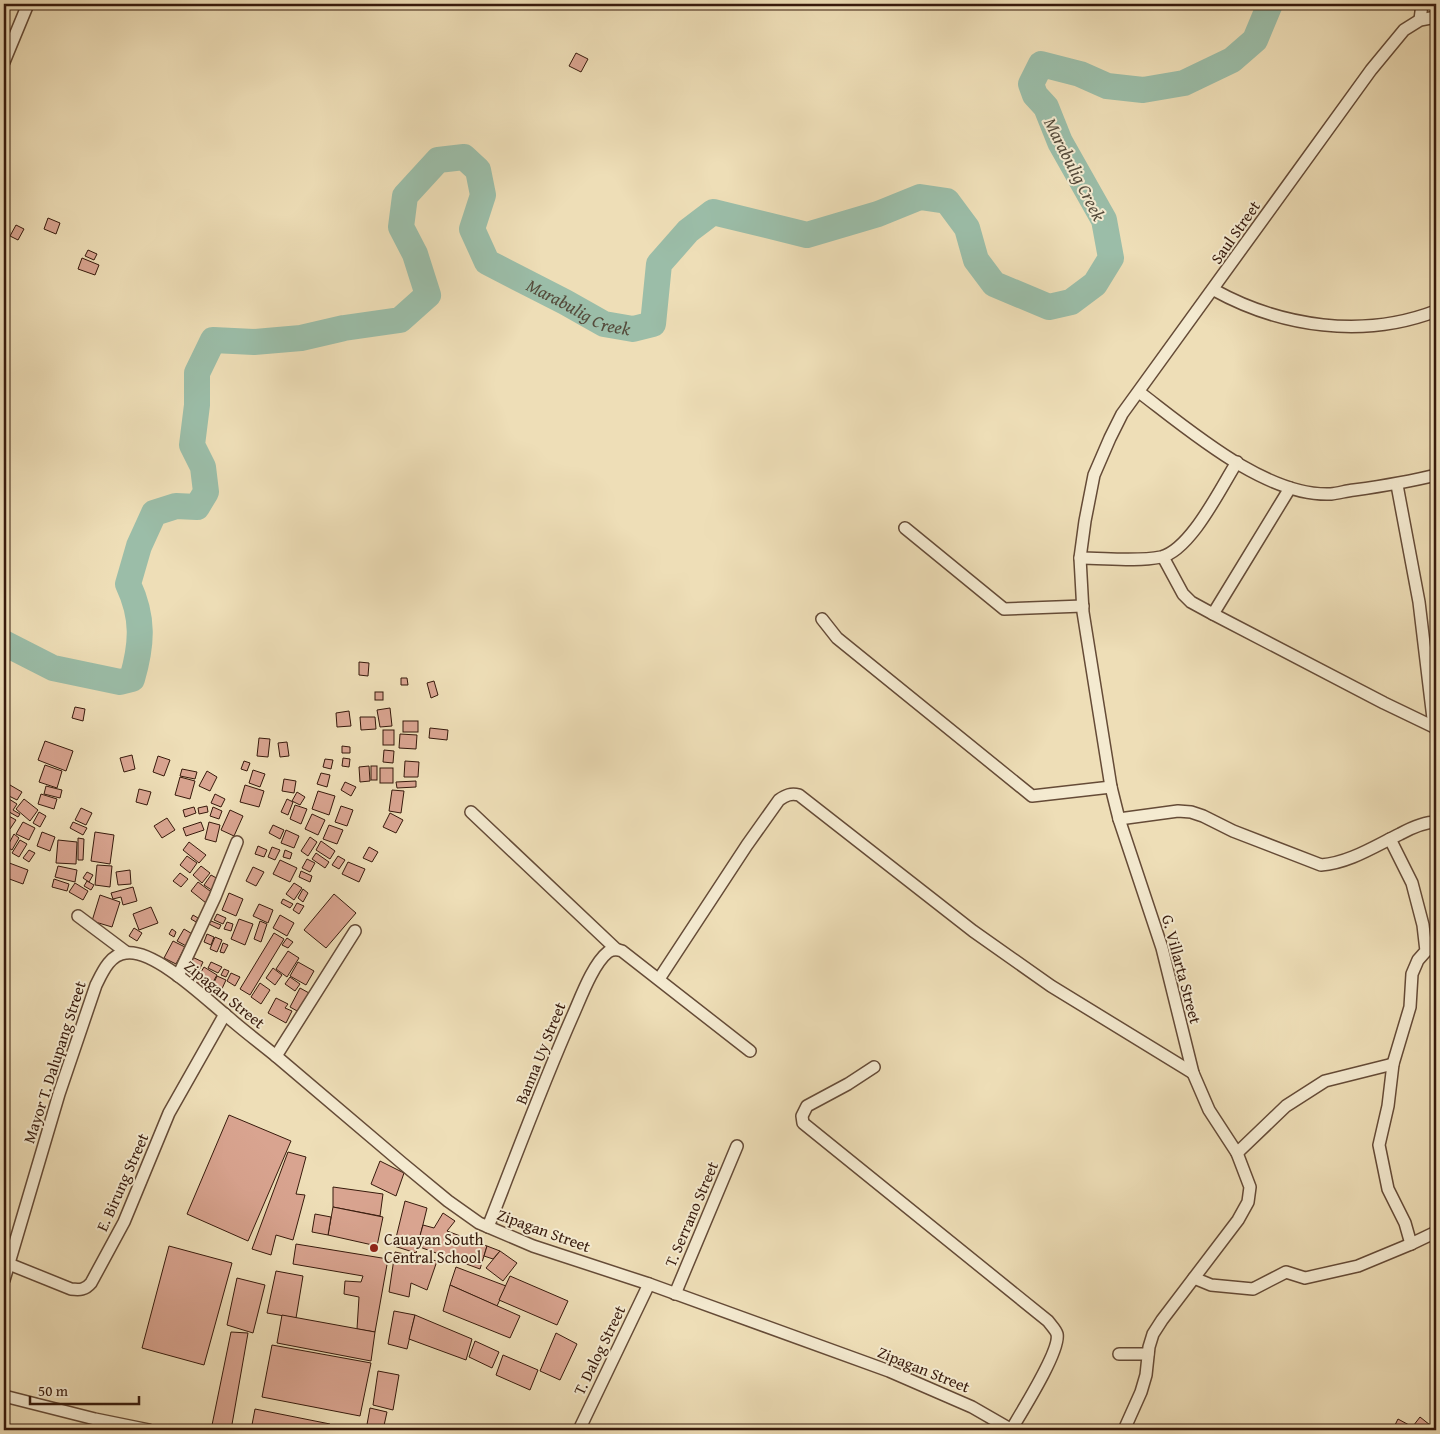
<svg xmlns="http://www.w3.org/2000/svg" width="1440" height="1434" viewBox="0 0 1440 1434" font-family="'Gentium Book Plus',serif">
  <rect width="100%" height="100%" fill="#eedeb7"/>
  <filter id="stains"><feTurbulence type="fractalNoise" baseFrequency=".004" numOctaves="4"/><feColorMatrix values="0 0 0 0 .2 0 0 0 0 .09 0 0 0 0 .02 0 0 0 .5 -.17"/></filter>
  <radialGradient id="worn" r=".72"><stop offset=".6" stop-color="#630" stop-opacity="0"/><stop offset="1" stop-color="#630" stop-opacity=".3"/></radialGradient>
  <g fill="none" stroke-linecap="round" stroke-linejoin="round">
    <path stroke="#9bbda8" stroke-width="26" id="s1" d="M4,643l49,25 67,14 12,-3c10,-35 12,-61 -4,-95l11,-38 15,-33 22,-7 21,1 9,-15 -3,-25 -11,-22 5,-40v-32l16,-33 41,2 47,-4 43,-10 56,-8 28,-25 -13,-41 -14,-27 4,-31 33,-36 26,-3 14,13 5,25 -11,34 15,33 78,40 39,22 29,5 20,-5 6,-60 29,-33 25,-19 94,23 71,-21 42,-17 27,4 20,27 9,32 18,24 55,23 22,-5 24,-18 16,-26 -7,-38 -44,-78 -14,-35 -11,-12 -4,-11 10,-20 39,10 27,12 36,4 41,-7 48,-23 23,-20 15,-36"/>
  </g>
  <g fill="#d9a490" stroke="#371a0c">
    <polygon points="576,53 588,59 581,72 569,66"/>
    <polygon points="48,218 60,223 56,234 44,229"/>
    <polygon points="16,225 24,229 18,240 10,236"/>
    <polygon points="88,250 97,254 94,260 85,256"/>
    <polygon points="82,258 99,265 95,275 78,269"/>
    <polygon points="359,662 369,663 368,676 359,675"/>
    <polygon points="401,678 407,678 408,685 401,685"/>
    <polygon points="434,681 438,695 431,698 427,683"/>
    <rect x="375" y="692" width="8" height="8"/>
    <polygon points="75,707 85,709 83,721 72,718"/>
    <polygon points="390,708 392,726 380,727 377,710"/>
    <polygon points="349,711 351,726 337,727 336,713"/>
    <polygon points="360,717 375,717 376,729 361,730"/>
    <rect x="403" y="721" width="15" height="11"/>
    <polygon points="430,728 448,730 447,740 429,738"/>
    <rect x="383" y="730" width="11" height="15"/>
    <polygon points="400,734 417,735 416,749 399,748"/>
    <polygon points="259,738 270,739 268,757 257,756"/>
    <polygon points="45,741 73,751 66,771 38,760"/>
    <polygon points="287,742 289,756 280,757 278,743"/>
    <polygon points="342,746 350,747 350,753 342,753"/>
    <polygon points="384,750 394,751 393,763 383,762"/>
    <polygon points="132,755 135,769 124,772 120,758"/>
    <polygon points="158,756 170,760 164,776 153,772"/>
    <polygon points="343,758 350,759 349,767 342,766"/>
    <polygon points="325,759 333,760 331,769 323,767"/>
    <polygon points="244,761 250,763 247,771 241,769"/>
    <polygon points="405,761 419,762 418,777 404,777"/>
    <polygon points="45,765 62,771 57,788 39,782"/>
    <polygon points="369,766 370,781 360,782 359,767"/>
    <rect x="371" y="766" width="6" height="14"/>
    <rect x="380" y="768" width="13" height="15"/>
    <polygon points="182,769 197,772 195,779 180,776"/>
    <polygon points="253,770 265,774 260,787 249,783"/>
    <polygon points="207,771 217,777 210,791 199,786"/>
    <polygon points="321,773 330,775 327,787 317,784"/>
    <polygon points="180,777 195,781 190,799 175,795"/>
    <polygon points="284,779 296,781 294,793 282,791"/>
    <polygon points="416,781 416,787 397,788 396,782"/>
    <polygon points="345,782 356,787 351,796 341,790"/>
    <polygon points="10,785 22,792 17,800 5,794"/>
    <polygon points="245,785 264,791 259,807 240,802"/>
    <polygon points="46,786 62,790 60,798 44,794"/>
    <polygon points="139,789 151,792 147,805 136,802"/>
    <polygon points="392,790 404,791 401,813 389,811"/>
    <polygon points="318,791 335,796 329,815 312,809"/>
    <polygon points="297,792 305,797 300,805 292,801"/>
    <polygon points="41,794 57,799 54,809 38,804"/>
    <polygon points="215,794 225,799 221,807 211,803"/>
    <polygon points="9,799 17,804 13,810 20,814 18,817 4,809"/>
    <polygon points="24,799 38,810 30,821 16,809"/>
    <polygon points="287,799 293,802 288,815 281,812"/>
    <polygon points="295,805 307,809 301,824 290,819"/>
    <polygon points="207,806 208,812 199,814 198,808"/>
    <polygon points="341,806 353,810 347,826 335,822"/>
    <polygon points="194,807 196,813 185,817 183,810"/>
    <polygon points="213,807 222,811 219,819 210,816"/>
    <polygon points="81,808 92,813 86,825 75,820"/>
    <polygon points="230,810 243,816 234,836 221,830"/>
    <polygon points="39,812 46,816 40,827 33,823"/>
    <polygon points="390,813 403,820 396,833 383,827"/>
    <polygon points="5,814 16,820 10,829 4,825 4,817"/>
    <polygon points="312,814 325,820 318,835 305,829"/>
    <polygon points="167,818 175,830 162,838 154,826"/>
    <polygon points="23,822 35,828 29,840 16,834"/>
    <polygon points="73,822 87,828 83,835 70,828"/>
    <polygon points="201,822 204,830 186,836 183,828"/>
    <polygon points="209,822 220,825 216,842 205,839"/>
    <polygon points="273,825 284,830 280,839 269,833"/>
    <polygon points="329,825 343,830 337,844 323,839"/>
    <polygon points="286,830 299,836 294,848 281,843"/>
    <polygon points="42,832 55,837 50,851 37,846"/>
    <polygon points="95,832 114,835 110,864 91,861"/>
    <polygon points="14,834 19,838 12,850 7,847"/>
    <polygon points="310,837 317,842 308,856 301,851"/>
    <polygon points="78,838 84,839 83,860 78,860"/>
    <polygon points="20,840 27,844 19,857 12,853"/>
    <polygon points="58,840 77,842 76,864 56,863"/>
    <polygon points="321,841 335,851 330,859 316,850"/>
    <polygon points="189,842 206,855 199,863 183,850"/>
    <polygon points="258,846 267,850 264,857 255,854"/>
    <polygon points="272,847 280,850 275,860 268,857"/>
    <polygon points="369,847 378,852 372,862 363,858"/>
    <polygon points="29,850 35,853 29,862 23,858"/>
    <polygon points="285,850 292,853 290,859 283,857"/>
    <polygon points="316,853 329,862 325,868 312,859"/>
    <polygon points="187,856 197,863 190,873 180,865"/>
    <polygon points="338,856 345,860 339,869 332,865"/>
    <polygon points="307,859 315,863 310,872 302,868"/>
    <polygon points="280,860 297,868 290,882 273,874"/>
    <polygon points="4,861 28,870 23,884 4,877"/>
    <polygon points="348,862 365,869 359,882 342,874"/>
    <polygon points="97,865 112,866 110,887 95,885"/>
    <polygon points="58,866 77,870 75,882 55,877"/>
    <polygon points="201,866 210,873 202,883 193,875"/>
    <polygon points="253,867 264,872 256,886 246,881"/>
    <polygon points="130,870 131,884 118,885 116,872"/>
    <polygon points="301,871 312,876 310,882 299,877"/>
    <polygon points="87,872 93,875 89,882 83,878"/>
    <polygon points="180,873 188,879 181,887 173,881"/>
    <polygon points="211,875 220,880 213,891 204,885"/>
    <polygon points="54,879 69,884 67,891 52,887"/>
    <polygon points="87,881 94,885 91,890 84,886"/>
    <polygon points="198,882 214,894 206,903 191,891"/>
    <polygon points="75,883 88,891 83,900 69,892"/>
    <polygon points="294,883 302,888 294,900 286,894"/>
    <polygon points="133,887 137,901 123,905 121,897 113,899 111,893"/>
    <polygon points="303,889 308,893 303,902 298,898"/>
    <polygon points="229,893 243,899 236,916 222,910"/>
    <polygon points="334,894 356,913 326,948 304,930"/>
    <polygon points="100,895 120,902 112,927 92,921"/>
    <polygon points="283,899 293,904 290,908 281,903"/>
    <polygon points="297,903 304,906 299,914 293,910"/>
    <polygon points="259,904 273,910 268,923 253,916"/>
    <polygon points="151,907 158,923 139,930 133,914"/>
    <polygon points="217,914 226,918 223,924 214,920"/>
    <polygon points="193,915 198,918 196,922 191,919"/>
    <polygon points="280,915 294,923 287,936 273,928"/>
    <polygon points="239,919 253,924 245,945 231,939"/>
    <polygon points="211,921 221,925 219,929 209,924"/>
    <polygon points="260,921 267,924 261,942 254,939"/>
    <polygon points="227,922 233,924 231,931 224,929"/>
    <polygon points="134,928 142,933 137,941 129,936"/>
    <polygon points="172,929 176,932 174,937 169,934"/>
    <polygon points="184,929 194,935 188,947 177,941"/>
    <polygon points="274,933 284,939 250,995 240,989"/>
    <polygon points="207,934 214,937 211,945 204,942"/>
    <polygon points="215,937 222,940 217,952 210,949"/>
    <polygon points="287,938 293,942 288,948 282,945"/>
    <polygon points="173,941 185,947 176,964 164,958"/>
    <polygon points="223,943 228,945 224,953 220,952"/>
    <polygon points="288,951 299,958 287,977 276,969"/>
    <polygon points="192,957 203,962 195,979 184,974"/>
    <polygon points="211,962 222,967 218,973 208,968"/>
    <polygon points="298,962 314,971 306,985 290,976"/>
    <polygon points="204,967 217,975 209,989 195,982"/>
    <polygon points="273,968 282,975 275,985 266,978"/>
    <polygon points="224,969 229,971 226,977 221,975"/>
    <polygon points="231,973 240,977 235,986 227,981"/>
    <polygon points="217,976 226,980 220,993 211,989"/>
    <polygon points="290,977 300,984 295,991 285,984"/>
    <polygon points="260,983 270,990 261,1004 251,997"/>
    <polygon points="300,988 309,993 299,1012 290,1007"/>
    <polygon points="276,998 288,1004 285,1008 292,1011 286,1023 268,1013"/>
    <polygon points="229,1115 291,1141 248,1241 187,1214"/>
    <polygon points="288,1152 306,1157 296,1194 305,1195 293,1240 276,1235 271,1255 252,1249"/>
    <polygon points="380,1161 404,1173 396,1196 371,1184"/>
    <polygon points="333,1187 383,1194 380,1216 333,1207"/>
    <polygon points="405,1201 427,1208 416,1253 394,1246"/>
    <polygon points="333,1207 383,1217 377,1246 328,1235"/>
    <polygon points="443,1213 455,1221 447,1231 487,1246 480,1269 417,1246 423,1225 434,1228"/>
    <polygon points="315,1214 331,1217 328,1235 312,1232"/>
    <polygon points="296,1244 388,1259 375,1332 357,1329 359,1297 344,1294 345,1281 361,1282 363,1276 293,1264"/>
    <polygon points="169,1246 232,1263 204,1365 142,1348"/>
    <polygon points="487,1246 500,1251 493,1259 484,1256"/>
    <polygon points="500,1251 517,1263 503,1281 486,1268"/>
    <polygon points="395,1252 437,1261 427,1290 411,1283 409,1297 389,1292"/>
    <polygon points="456,1267 506,1286 497,1306 450,1285"/>
    <polygon points="276,1271 303,1276 296,1318 267,1313"/>
    <polygon points="510,1276 568,1301 557,1325 499,1300"/>
    <polygon points="237,1278 265,1285 253,1333 227,1325"/>
    <polygon points="450,1285 520,1316 510,1338 443,1311"/>
    <polygon points="394,1311 415,1315 407,1349 388,1344"/>
    <polygon points="282,1315 375,1332 371,1361 277,1343"/>
    <polygon points="415,1315 472,1339 466,1360 409,1339"/>
    <polygon points="231,1332 248,1333 231,1430 211,1430"/>
    <polygon points="556,1333 577,1344 560,1380 540,1371"/>
    <polygon points="475,1341 499,1352 492,1368 469,1357"/>
    <polygon points="272,1345 371,1363 360,1416 262,1397"/>
    <polygon points="503,1355 538,1370 530,1390 496,1375"/>
    <polygon points="378,1371 399,1375 393,1410 373,1405"/>
    <polygon points="370,1408 387,1412 383,1430 366,1430"/>
    <polygon points="255,1409 330,1424 329,1430 251,1430"/>
    <polygon points="1420,1417 1435,1429 1434,1430 1410,1430"/>
    <polygon points="1398,1419 1409,1425 1406,1430 1395,1425"/>
  </g>
  <g fill="none" stroke-linecap="round" stroke-linejoin="round">
    <defs>
      <g id="minor">
        <polyline points="1420,20 1422,4"/>
        <polyline points="4,62 28,4"/>
        <path d="M1214,290c67,37 149,49 222,21"/>
        <path d="M1139,392c50,38 127,105 192,102 8,-1 15,-3 23,-4 29,-4 54,-8 82,-15"/>
        <polyline points="1397,485 1419,602 1434,727"/>
        <polyline points="905,528 1004,609 1083,606"/>
        <polyline points="1163,557 1183,594 1191,602 1213,614 1384,703 1436,728"/>
        <path d="M1080,558c26,0 56,4 81,-1 30,-7 60,-70 76,-95"/>
        <polyline points="1213,614 1290,488"/>
        <polyline points="822,619 837,638 1032,796 1111,787"/>
        <polyline points="471,812 616,949"/>
        <path d="M1119,819l59,-8 13,1 12,4 30,15 88,34c28,-2 54,-19 79,-31 11,-6 24,-12 36,-12"/>
        <polyline points="1390,839 1412,883 1423,925 1426,951 1418,960 1412,974 1410,1007 1393,1064 1388,1106 1379,1145 1388,1189 1405,1223 1411,1244"/>
        <polyline points="78,916 126,952"/>
        <polyline points="178,976 215,897 237,842"/>
        <path d="M659,979l88,-134 32,-45c7,-5 12,-7 20,-5l174,136 78,55 142,87"/>
        <polyline points="276,1056 355,931"/>
        <path d="M874,1067l-26,17 -41,22 -5,10 1,7 245,198c3,4 8,9 9,13 4,16 -36,79 -46,96"/>
        <polyline points="1237,1153 1286,1106 1325,1081 1393,1064"/>
        <path d="M488,1227c28,-71 54,-142 85,-212 8,-18 20,-51 35,-63 5,-3 9,-3 14,-1l128,100"/>
        <path d="M9,1264l62,25c9,1 14,1 20,-6l33,-61 45,-109 56,-99"/>
        <polyline points="1194,1278 1211,1285 1253,1289 1286,1272 1305,1278 1358,1266 1411,1244 1436,1232"/>
        <path d="M4,1280l55,-186 37,-109c6,-12 14,-31 30,-32 29,-4 81,47 102,64 16,14 32,26 48,39l126,107 46,38 31,22 54,23 116,38 240,87 83,36 40,23"/>
        <polyline points="675,1294 737,1146"/>
        <polyline points="1119,1354 1148,1354"/>
        <polyline points="4,1396 95,1419 149,1430"/>
        <polyline points="579,1430 649,1284"/>
        <polyline points="1124,1430 1141,1392 1146,1375 1149,1347 1153,1334 1162,1320 1238,1220 1248,1202 1250,1187 1237,1153 1209,1110 1193,1073 1162,948 1119,819 1111,787 1083,612 1080,558 1085,521 1094,475 1110,438 1122,414 1371,70 1404,30 1420,20 1436,17"/>
      </g>
    </defs>
    <use href="#minor" stroke="#654b37" stroke-width="14"/>
    <use href="#minor" stroke="#f4ead0" stroke-width="11"/>
  </g>
  <circle fill="#8f2418" stroke="#f4ead0" stroke-width="2" cx="374" cy="1248" r="5"/>
  <g text-anchor="middle" dominant-baseline="central" stroke-width="4" stroke-linejoin="round" paint-order="stroke">
    <g font-size="16" fill="#371a0c" stroke="#f4ead0">
      <text transform="translate(1235 232) rotate(-55)">Saul Street</text>
      <text transform="translate(1182 969) rotate(75)">G. Villarta Street</text>
      <text transform="translate(225 994) rotate(39)">Zipagan Street</text>
      <text transform="translate(540 1053) rotate(-68)">Banna Uy Street</text>
      <text transform="translate(54 1062) rotate(-72)">Mayor T. Dalupang Street</text>
      <text transform="translate(122 1182) rotate(-66)">E. Birung Street</text>
      <text transform="translate(691 1214) rotate(-67)">T. Serrano Street</text>
      <text transform="translate(544 1230) rotate(20)">Zipagan Street</text>
      <text transform="translate(599 1350) rotate(-64)">T. Dalog Street</text>
      <text transform="translate(924 1369) rotate(22)">Zipagan Street</text>
    </g>
    <g font-size="16" fill="#371a0c" stroke="#f4ead0" text-anchor="start">
      <text x="384" y="1239">Cauayan South<tspan x="384" dy="18">Central School</tspan></text>
    </g>
    <g font-size="18" font-style="italic" fill="#554b3b" stroke="#f4ead0">
      <text transform="translate(1075 169) rotate(63)">Marabulig Creek</text>
      <text stroke="none"><textPath href="#s1" startOffset="1155">Marabulig Creek</textPath></text>
    </g>
  </g>
  <rect width="1440" height="1434" fill="none" stroke="#eedeb7" stroke-width="20"/>
  <rect x="5" y="5" width="1430" height="1424" fill="none" stroke="#371a0c" stroke-width="2.5"/>
  <rect x="10" y="10" width="1420" height="1414" fill="none" stroke="#371a0c"/>
  <path d="M30 1396v8h109v-8" fill="none" stroke="#371a0c" stroke-width="2.5"/>
  <text x="38" y="1396" font-size="15" fill="#371a0c" stroke="#f4ead0" stroke-width="4" paint-order="stroke">50 m</text>
  <rect width="100%" height="100%" filter="url(#stains)"/>
  <rect width="100%" height="100%" fill="url(#worn)"/>
</svg>
